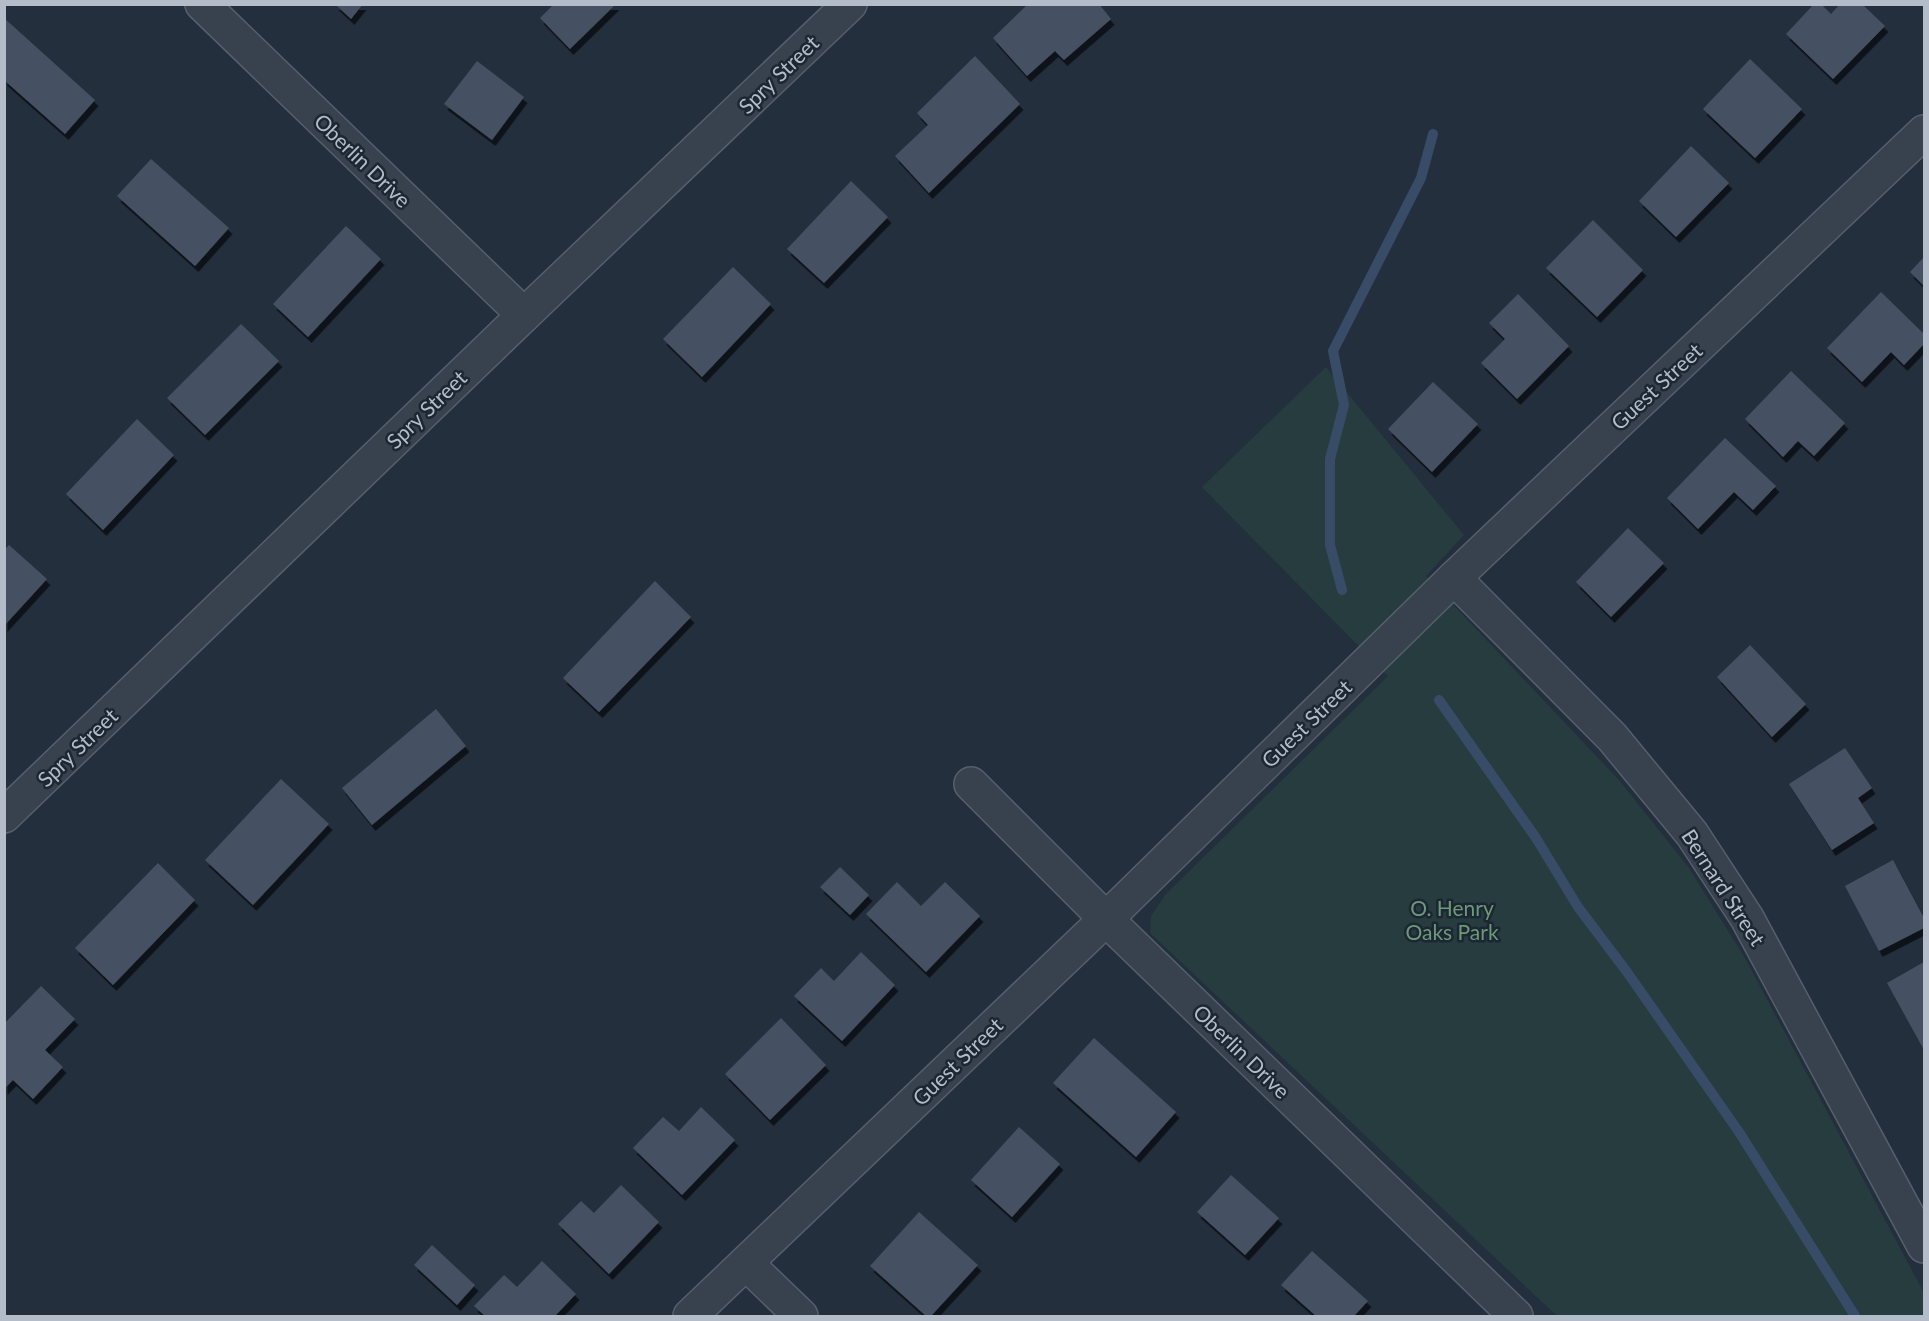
<svg xmlns="http://www.w3.org/2000/svg" width="1929" height="1321" viewBox="0 0 1929 1321" font-family="Lato,sans-serif">
  <defs>
    <filter id="shadow"><feDropShadow dx="3.5" dy="6" stdDeviation="0" flood-color="#0009"/></filter>
  </defs>
  <rect width="100%" height="100%" fill="#242f3e"/>
  <polygon fill="#263c3f" points="1326,367 1464,535 1426,576 1619,780 1689,868 1745,958 1924,1293 1924,1316 1557,1316 1150,933 1151,916 1165,895 1388,676 1202,487"/>
  <g fill="none" stroke-linecap="round" stroke-linejoin="round">
    <g stroke="#394c67" stroke-width="10">
      <polyline points="1342,590 1330,545 1330,459 1344,405 1333,351 1421,178 1433,134"/>
      <polyline points="1439,700 1536,838 1578,907 1627,972 1739,1132 1855,1316"/>
    </g>
  </g>
  <g fill="#455162" filter="url(#shadow)">
    <polygon points="335,4 363,4 351,19"/>
    <polygon points="554,4 616,4 570,49 540,18"/>
    <polygon points="1028,4 1099,4 1111,19 1064,60 1055,51 1027,76 993,38"/>
    <polygon points="1814,4 1821,4 1831,14 1840,4 1862,4 1885,26 1833,79 1786,34"/>
    <polygon points="4,18 95,100 65,134 4,80"/>
    <polygon points="975,56 1020,104 929,193 895,156 928,125 917,113"/>
    <polygon points="1750,59 1802,109 1755,158 1703,109"/>
    <polygon points="477,61 524,97 492,140 444,104"/>
    <polygon points="1691,146 1729,183 1676,237 1639,201"/>
    <polygon points="151,159 229,228 195,266 117,196"/>
    <polygon points="851,181 888,217 824,283 787,249"/>
    <polygon points="1593,220 1643,270 1597,317 1546,268"/>
    <polygon points="346,226 381,259 308,337 273,304"/>
    <polygon points="1924,257 1924,286 1910,272"/>
    <polygon points="733,267 771,304 702,377 663,339"/>
    <polygon points="1881,292 1924,334 1924,344 1904,365 1891,352 1862,382 1827,348"/>
    <polygon points="1518,294 1569,346 1517,399 1481,363 1505,339 1489,323"/>
    <polygon points="241,324 279,361 205,435 167,398"/>
    <polygon points="1791,371 1845,423 1814,456 1798,441 1783,457 1745,419"/>
    <polygon points="1433,382 1478,424 1432,472 1388,429"/>
    <polygon points="137,419 174,455 103,530 66,494"/>
    <polygon points="1725,438 1776,486 1753,510 1734,492 1698,529 1667,498"/>
    <polygon points="1628,528 1664,563 1611,617 1576,582"/>
    <polygon points="9,545 47,579 4,626 4,550"/>
    <polygon points="655,581 691,617 599,712 563,678"/>
    <polygon points="1750,645 1806,704 1772,737 1717,677"/>
    <polygon points="436,709 466,746 372,825 342,788"/>
    <polygon points="1845,748 1872,788 1858,798 1874,823 1832,850 1789,784"/>
    <polygon points="281,779 329,824 253,905 205,860"/>
    <polygon points="1893,860 1924,918 1924,928 1879,951 1845,886"/>
    <polygon points="158,863 195,900 113,985 75,948"/>
    <polygon points="840,867 869,895 850,915 820,887"/>
    <polygon points="897,882 921,906 945,882 980,916 926,972 866,914"/>
    <polygon points="861,952 895,985 842,1041 794,996 821,968 834,981"/>
    <polygon points="1924,962 1924,1050 1887,983"/>
    <polygon points="41,986 75,1019 45,1050 63,1067 33,1099 13,1080 4,1089 4,1024"/>
    <polygon points="781,1018 826,1065 770,1120 725,1074"/>
    <polygon points="1094,1038 1176,1112 1136,1157 1053,1083"/>
    <polygon points="701,1107 735,1140 682,1195 633,1148 663,1117 679,1131"/>
    <polygon points="1019,1127 1060,1164 1012,1217 971,1180"/>
    <polygon points="1231,1175 1279,1218 1245,1255 1197,1212"/>
    <polygon points="621,1185 659,1222 609,1274 558,1224 581,1201 594,1213"/>
    <polygon points="919,1212 978,1265 931,1316 926,1316 870,1266"/>
    <polygon points="432,1245 475,1285 457,1305 414,1265"/>
    <polygon points="1312,1251 1368,1301 1354,1316 1316,1316 1281,1285"/>
    <polygon points="542,1261 576,1294 555,1316 485,1316 474,1306 504,1275 517,1287"/>
  </g>
  <g fill="none" stroke-linecap="round" stroke-linejoin="round">
    <defs>
      <g id="minor">
        <polyline points="202,4 524,315"/>
        <polyline points="1454,578 1612,737 1692,834 1747,918 1924,1246"/>
        <polyline points="971,784 1106,919 1516,1316"/>
        <polyline points="4,816 524,315 850,4"/>
        <polyline points="746,1263 801,1316"/>
        <polyline points="690,1316 1106,919 1454,578 1924,132"/>
      </g>
    </defs>
    <use href="#minor" stroke="#565f6c" stroke-width="36"/>
    <use href="#minor" stroke="#38414e" stroke-width="33"/>
  </g>
  <g text-anchor="middle" dominant-baseline="central" stroke-width="5" stroke-linejoin="round" paint-order="stroke">
    <g font-size="21" fill="#b4bcc9" stroke="#1d2633">
      <text transform="translate(778 74) rotate(-44)">Spry Street</text>
      <text transform="translate(363 160) rotate(44)">Oberlin Drive</text>
      <text transform="translate(1656 386) rotate(-43)">Guest Street</text>
      <text transform="translate(426 409) rotate(-44)">Spry Street</text>
      <text transform="translate(1306 723) rotate(-44)">Guest Street</text>
      <text transform="translate(77 747) rotate(-44)">Spry Street</text>
      <text transform="translate(1724 887) rotate(57)">Bernard Street</text>
      <text transform="translate(1242 1051) rotate(44)">Oberlin Drive</text>
      <text transform="translate(957 1061) rotate(-44)">Guest Street</text>
    </g>
    <g font-size="21" fill="#6b9a76" stroke="#1d2633">
      <text x="1452" y="907">O. Henry<tspan x="1452" dy="24">Oaks Park</tspan></text>
    </g>
  </g>
  <rect width="1929" height="1321" fill="none" stroke="#b4bcc9" stroke-width="12"/>
</svg>
